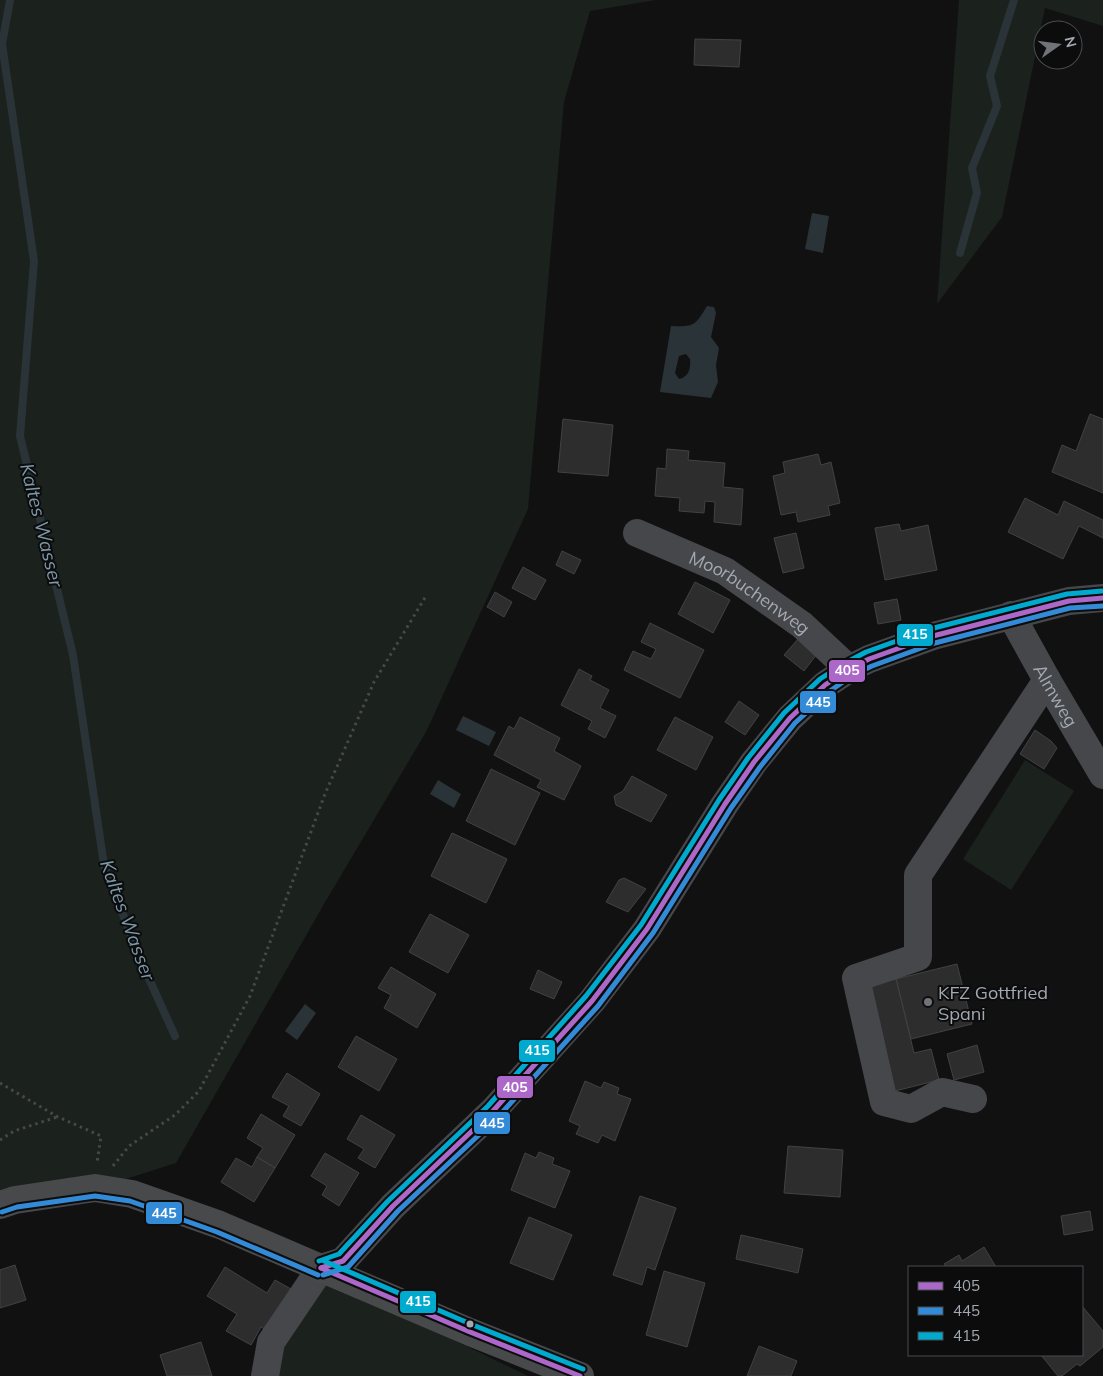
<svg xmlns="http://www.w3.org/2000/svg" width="1103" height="1376" viewBox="0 0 1103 1376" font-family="Mulish,sans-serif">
  <rect width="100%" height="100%" fill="#111112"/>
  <g fill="#1b211c">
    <polygon points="0,0 656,0 590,11 564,102 528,509 426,732 324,904 176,1163 0,1219"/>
    <polygon points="959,0 1103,0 1103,26 1045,8 1002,217 937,304"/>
    <polygon points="1025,760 1074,791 1011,890 963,859"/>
    <polygon points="322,1276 528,1376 276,1376 285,1341"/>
  </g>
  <g fill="#2a3337" fill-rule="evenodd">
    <polygon points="812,213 829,216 823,253 805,249"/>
    <path d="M707,306l7,1 2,6 -5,24 8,11 -3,17 2,17 -7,16 -51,-6 11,-66c23,1 24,0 36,-20zM686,354l4,5c1,9 -1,18 -11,20l-4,-6 4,-17z"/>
    <polygon points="463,716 496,732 489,746 456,730"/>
    <polygon points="438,780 461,794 454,808 430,794"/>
    <polygon points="305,1004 316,1013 297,1040 285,1031"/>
  </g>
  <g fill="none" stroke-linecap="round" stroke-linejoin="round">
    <g stroke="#2a3337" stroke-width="8">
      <polyline points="10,0 2,44 34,261 20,436 73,655 104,865 140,959 175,1036"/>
      <polyline points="960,253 977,193 972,168 997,106 990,76 1014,0"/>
    </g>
  </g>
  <g fill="#2d2d2e" stroke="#414245">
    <polygon points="695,39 741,40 739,67 694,65"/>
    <polygon points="1090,414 1103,419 1103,493 1052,472 1062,445 1076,451"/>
    <polygon points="563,419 613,425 608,476 558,472"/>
    <polygon points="667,449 689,451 688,460 725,463 723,487 743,489 741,525 714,522 715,502 705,501 704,513 679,511 680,498 655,496 657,468 666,469"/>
    <polygon points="818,454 821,465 831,462 840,503 828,506 830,515 798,522 796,512 781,515 773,476 785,473 783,462"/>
    <polygon points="1025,498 1058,515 1064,501 1103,520 1103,538 1079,526 1063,559 1008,532"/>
    <polygon points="899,524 901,531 928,525 937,570 885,580 875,528"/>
    <polygon points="796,533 804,568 783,573 774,538"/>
    <polygon points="562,551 581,560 574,574 556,565"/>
    <polygon points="523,567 546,580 535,600 512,588"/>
    <polygon points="695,582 730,600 713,633 678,614"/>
    <polygon points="495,592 512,602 504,617 487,607"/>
    <polygon points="897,599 901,620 878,624 874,603"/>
    <polygon points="650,623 704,650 680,698 624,670 633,651 651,659 656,649 641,642"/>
    <polygon points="798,639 817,654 804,671 784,655"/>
    <polygon points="579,669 592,676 590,680 609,690 600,708 616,716 605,738 588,729 592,721 561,705"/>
    <polygon points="739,701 759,715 745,735 725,722"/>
    <polygon points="520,717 560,738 554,751 581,766 564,800 537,787 541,780 494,755 509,726 514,729"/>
    <polygon points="675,717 713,737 696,770 657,750"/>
    <polygon points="1035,730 1051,741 1057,748 1044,769 1020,754"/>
    <polygon points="491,769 540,793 515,845 466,821"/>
    <polygon points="632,776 667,795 651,822 616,805 614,796 623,791"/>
    <polygon points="452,833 507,859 486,903 431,876"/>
    <polygon points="624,878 646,889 628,912 606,902 619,880"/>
    <polygon points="430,914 469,935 448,973 409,952"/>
    <polygon points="957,964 972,1024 911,1039 896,979"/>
    <polygon points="391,967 436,994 417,1028 384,1008 391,995 378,988"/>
    <polygon points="538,970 562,982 554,999 530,989"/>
    <polygon points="896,979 914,1053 931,1049 939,1080 891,1092 865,986"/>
    <polygon points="356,1036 397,1059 379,1091 338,1067"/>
    <polygon points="977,1045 984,1072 954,1080 947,1054"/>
    <polygon points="287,1073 320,1094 301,1126 283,1116 289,1106 272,1097"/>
    <polygon points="585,1081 601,1088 604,1082 619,1088 617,1094 631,1099 615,1141 602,1135 598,1143 576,1134 580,1126 569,1121"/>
    <polygon points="261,1114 295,1135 275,1168 257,1157 263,1148 247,1138"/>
    <polygon points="361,1115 395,1135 375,1168 358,1158 364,1149 347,1139"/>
    <polygon points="788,1146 843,1150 840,1197 784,1193"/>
    <polygon points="539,1152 554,1158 552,1164 570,1171 555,1208 511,1190 525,1153 536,1158"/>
    <polygon points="325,1153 359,1173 339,1206 322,1195 327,1186 311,1176"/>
    <polygon points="257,1157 275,1168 254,1202 221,1182 236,1158 252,1167"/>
    <polygon points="640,1196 676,1208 655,1270 647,1267 642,1285 613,1275"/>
    <polygon points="1090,1211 1093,1230 1064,1235 1061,1216"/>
    <polygon points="529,1217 572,1235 553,1280 510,1263"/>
    <polygon points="741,1235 803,1249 798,1273 736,1259"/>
    <polygon points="984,1247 996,1267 946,1267 944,1264 959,1255 962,1261"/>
    <polygon points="15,1265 26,1300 0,1308 0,1270"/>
    <polygon points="225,1267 267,1293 275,1280 291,1289 266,1330 261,1327 251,1345 226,1331 237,1314 207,1296"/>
    <polygon points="664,1271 705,1283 687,1347 646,1335"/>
    <polygon points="1082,1306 1103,1331 1103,1347 1080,1366 1077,1364 1062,1376 1058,1376 1041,1355 1082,1355"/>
    <polygon points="201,1342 212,1376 167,1376 160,1355"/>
    <polygon points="759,1346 797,1361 791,1376 747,1376"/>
  </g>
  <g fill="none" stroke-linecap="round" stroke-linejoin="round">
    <g stroke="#47484b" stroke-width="3" stroke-dasharray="2.5 4" stroke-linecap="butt">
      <polyline points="0,1083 58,1117 101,1136 97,1163"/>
      <polyline points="0,1140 14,1131 57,1117"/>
      <polyline points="113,1166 129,1146 175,1115 199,1091 250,996 325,794 374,682 426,596"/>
    </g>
    <g stroke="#45474a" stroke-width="28">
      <path id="s1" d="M637,533l88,38 77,54 47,44"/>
      <path id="s2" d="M1011,615l36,65 56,95"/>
      <polyline points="973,1099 942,1092 911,1109 884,1102 856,978 918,957 918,875 1047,680"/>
      <polyline points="265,1376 271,1342 321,1268 343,1261 393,1206 493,1111 592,1001 647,929 725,804 754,762 790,718 825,685 849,669 869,659 933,636 1069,601 1103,598"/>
    </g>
    <polyline stroke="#48494b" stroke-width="28" points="0,1205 15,1200 95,1188 132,1194 220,1225 470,1332 580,1376"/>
    <defs>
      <g id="bus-1">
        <polyline points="321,1268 343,1261 393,1206 493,1111 592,1001 647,929 725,804 754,762 790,718 825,685 849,669 869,659 933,636 1069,601 1103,598"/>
        <polyline points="321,1268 470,1332 580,1376"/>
      </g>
      <g id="bus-2">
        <polyline points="2,1212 17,1207 95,1196 130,1201 217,1232 318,1275"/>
        <polyline points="323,1275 348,1267 398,1211 499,1116 598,1006 653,933 731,808 760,767 795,723 830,691 853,675 872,666 935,643 1070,608 1103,606"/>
      </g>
      <g id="bus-3">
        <polyline points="319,1261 339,1254 388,1201 488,1106 586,996 641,925 719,800 748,758 784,713 820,679 845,663 866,652 930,629 1067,594 1102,591"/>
        <polyline points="324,1261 473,1325 583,1369"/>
      </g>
    </defs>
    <use href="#bus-1" stroke="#0c0c0d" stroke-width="9"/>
    <use href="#bus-2" stroke="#0c0c0d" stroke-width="9"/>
    <use href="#bus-3" stroke="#0c0c0d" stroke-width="9"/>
    <use href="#bus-1" stroke="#ac68c9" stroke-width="5"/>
    <use href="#bus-2" stroke="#338bd7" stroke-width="5"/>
    <use href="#bus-3" stroke="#00a9ce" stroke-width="5"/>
  </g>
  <circle fill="#707479" stroke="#0c0c0d" stroke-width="2" cx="928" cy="1002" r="5"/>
  <circle fill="#a3a9b1" stroke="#0c0c0d" stroke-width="2" cx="470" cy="1324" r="4.5"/>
  <g text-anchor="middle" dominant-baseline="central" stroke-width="4" stroke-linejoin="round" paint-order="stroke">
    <g font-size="18" fill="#a3a9b1" stroke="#0c0c0d">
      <text stroke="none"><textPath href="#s1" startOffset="128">Moorbuchenweg</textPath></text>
      <text stroke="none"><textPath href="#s2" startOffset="92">Almweg</textPath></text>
    </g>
    <g font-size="18" fill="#a3a9b1" stroke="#0c0c0d" text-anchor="start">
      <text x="938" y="992">KFZ Gottfried<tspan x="938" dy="21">Spani</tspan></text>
    </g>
    <g font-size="19" font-style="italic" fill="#7d99aa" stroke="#0c0c0d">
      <text transform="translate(42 525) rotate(76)">Kaltes Wasser</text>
      <text transform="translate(128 920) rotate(70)">Kaltes Wasser</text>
    </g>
  </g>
  <g stroke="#0c0c0d" stroke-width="2">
    <rect x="896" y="623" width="38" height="24" rx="5" fill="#00a9ce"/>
    <rect x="828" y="659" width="38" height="24" rx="5" fill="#ac68c9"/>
    <rect x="799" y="690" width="38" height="24" rx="5" fill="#338bd7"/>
    <rect x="518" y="1039" width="38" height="24" rx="5" fill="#00a9ce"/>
    <rect x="496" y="1075" width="38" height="24" rx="5" fill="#ac68c9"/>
    <rect x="473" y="1111" width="38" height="24" rx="5" fill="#338bd7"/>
    <rect x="145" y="1201" width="38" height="24" rx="5" fill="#338bd7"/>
    <rect x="399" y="1290" width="38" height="24" rx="5" fill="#00a9ce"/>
  </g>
  <g font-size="14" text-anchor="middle" font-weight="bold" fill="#fff">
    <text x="915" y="639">415</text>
    <text x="847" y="675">405</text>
    <text x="818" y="707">445</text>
    <text x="537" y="1055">415</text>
    <text x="515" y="1092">405</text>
    <text x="492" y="1128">445</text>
    <text x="164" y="1218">445</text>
    <text x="418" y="1306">415</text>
  </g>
  <rect x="908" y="1266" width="175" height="90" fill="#0c0c0d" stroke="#484b4f"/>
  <rect x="918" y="1282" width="25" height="8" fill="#ac68c9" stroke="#484b4f"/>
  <text x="953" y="1291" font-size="15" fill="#a3a9b1">405</text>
  <rect x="918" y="1307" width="25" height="8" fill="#338bd7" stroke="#484b4f"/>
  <text x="953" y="1316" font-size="15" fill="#a3a9b1">445</text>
  <rect x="918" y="1332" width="25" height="8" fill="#00a9ce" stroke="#484b4f"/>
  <text x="953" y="1341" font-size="15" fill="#a3a9b1">415</text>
  <g transform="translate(1058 45) rotate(76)"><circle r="24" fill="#0c0c0d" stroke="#484b4f"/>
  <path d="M0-4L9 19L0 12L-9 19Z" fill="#707479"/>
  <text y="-8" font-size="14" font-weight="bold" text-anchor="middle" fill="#a3a9b1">N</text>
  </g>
</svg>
